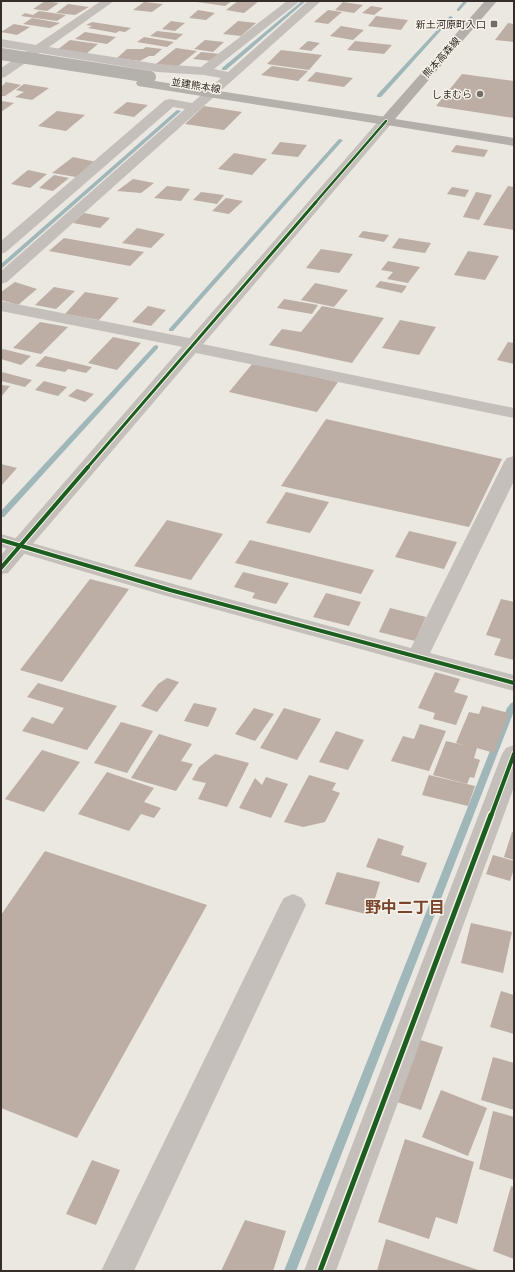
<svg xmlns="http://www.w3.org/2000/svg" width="515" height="1272" viewBox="0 0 515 1272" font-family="Commissioner,'Noto Sans JP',sans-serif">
  <rect width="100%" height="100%" fill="#ebe7e1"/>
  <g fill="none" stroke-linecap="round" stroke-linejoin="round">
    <g fill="#a0b7b9" fill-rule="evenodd">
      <polygon points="302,1 306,1 226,70 222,70 222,68"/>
      <polygon points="464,1 468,1 459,11 457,11 457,9"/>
      <polygon points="450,16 453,17 381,97 377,97 377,95"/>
      <polygon points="177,110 181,111 1,269 1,264"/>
      <polygon points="339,139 343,140 173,331 169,331 169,329"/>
      <polygon points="156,345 158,346 158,348 4,517 1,517 1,511 154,346"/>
      <polygon points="514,702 514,711 296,1271 284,1271 507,708 511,703"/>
    </g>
  </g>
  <g fill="#bcaea5">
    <polygon points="45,1 59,3 47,11 33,9"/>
    <polygon points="190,1 232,1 225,6"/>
    <polygon points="238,1 259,1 244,13 226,10"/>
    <polygon points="144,2 163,4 152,12 133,10"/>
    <polygon points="343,2 363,5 354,13 335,10"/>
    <polygon points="68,4 89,7 75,15 56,13"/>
    <polygon points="371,6 383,8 374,15 362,13"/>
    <polygon points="198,10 215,13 206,20 189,18"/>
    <polygon points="328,10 342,12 328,24 314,22"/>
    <polygon points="39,11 66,15 57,21 21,16 25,13 33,15"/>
    <polygon points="376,16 408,20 401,30 368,26"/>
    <polygon points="32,18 60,23 50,28 23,24"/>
    <polygon points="171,21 185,23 175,31 162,29"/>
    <polygon points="238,21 256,23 241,36 223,34"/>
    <polygon points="92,22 131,28 125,32 119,31 116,33 88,28 92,26 86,25"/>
    <polygon points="508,23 514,24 514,42 495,40"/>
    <polygon points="14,24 30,27 17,35 1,32"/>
    <polygon points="341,26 364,30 353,40 330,36"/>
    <polygon points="157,31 183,34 176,40 150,36"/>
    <polygon points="85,32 116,37 107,44 75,39"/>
    <polygon points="144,37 174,42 167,47 137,42"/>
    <polygon points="70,40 98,44 86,54 57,50"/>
    <polygon points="205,40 224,42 213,52 194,49"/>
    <polygon points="308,41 320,43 311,51 299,49"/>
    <polygon points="355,41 392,45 384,54 347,50"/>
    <polygon points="146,47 162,49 154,56 149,56 140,61 117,58 127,49 143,49"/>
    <polygon points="176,48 197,51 177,67 156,64"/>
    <polygon points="281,50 322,55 309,70 267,64"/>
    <polygon points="201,52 220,54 212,61 193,59"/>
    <polygon points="272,66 308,71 298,81 261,75"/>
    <polygon points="316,72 353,78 344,87 307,81"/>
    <polygon points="462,74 514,81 514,118 436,106"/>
    <polygon points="6,82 21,85 5,96 1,96 1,87"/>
    <polygon points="24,84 49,88 32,100 15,97 24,92 16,90"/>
    <polygon points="1,101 14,103 1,112"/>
    <polygon points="127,102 148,105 134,117 113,113"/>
    <polygon points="204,106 242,112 224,130 185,124"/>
    <polygon points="57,111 85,115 66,131 38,126"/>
    <polygon points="280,142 307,145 298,157 271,154"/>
    <polygon points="456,145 488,150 484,157 451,152"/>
    <polygon points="234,153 267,159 252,175 218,169"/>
    <polygon points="73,157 96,162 76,177 52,173"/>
    <polygon points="28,170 47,174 30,188 11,184"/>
    <polygon points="54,175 69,178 53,191 39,188"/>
    <polygon points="133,179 154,183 141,193 117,191"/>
    <polygon points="167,186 190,189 181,201 154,198"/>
    <polygon points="508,186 514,187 514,230 483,225"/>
    <polygon points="452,187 469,190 465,197 447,194"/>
    <polygon points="201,192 224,195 217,204 193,200"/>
    <polygon points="476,192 492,195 479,220 463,217"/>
    <polygon points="226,198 243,201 229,214 212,211"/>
    <polygon points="84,213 110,218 100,228 73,223"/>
    <polygon points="137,228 165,234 151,248 122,243"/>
    <polygon points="363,231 389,235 384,242 358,237"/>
    <polygon points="64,238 144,252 130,266 49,251"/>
    <polygon points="399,238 431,243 425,253 392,248"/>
    <polygon points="321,249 353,254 339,273 306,268"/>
    <polygon points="468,251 499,256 485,280 454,275"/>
    <polygon points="388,261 420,267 408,283 387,279 393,272 381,270"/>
    <polygon points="380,281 407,286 402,293 375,287"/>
    <polygon points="15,282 37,289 18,305 1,300 1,292"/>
    <polygon points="315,283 348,290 334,307 301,300"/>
    <polygon points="54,287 75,291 56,309 35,305"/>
    <polygon points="85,292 119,298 99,320 65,314"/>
    <polygon points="284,299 318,305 312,314 277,308"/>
    <polygon points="148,306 166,310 151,326 132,322"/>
    <polygon points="322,306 384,318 352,363 269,345 282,329 301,332"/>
    <polygon points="400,320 436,327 419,355 382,348"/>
    <polygon points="40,322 68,327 41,354 13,348"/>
    <polygon points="113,337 141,343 117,370 88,363"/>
    <polygon points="508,342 514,343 514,364 497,360"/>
    <polygon points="3,349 31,356 21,365 1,359 1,350"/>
    <polygon points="45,356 92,367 86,373 68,369 65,372 35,366"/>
    <polygon points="253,363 338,382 317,412 229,392"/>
    <polygon points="2,372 32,380 25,387 1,381"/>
    <polygon points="44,381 67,387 58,396 35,390"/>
    <polygon points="1,385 10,386 1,397"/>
    <polygon points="77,389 94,394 85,402 68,396"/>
    <polygon points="326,419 502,459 469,527 281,486"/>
    <polygon points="1,464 17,468 1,486"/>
    <polygon points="286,492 329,502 310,533 266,523"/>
    <polygon points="167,520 223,534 191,580 134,566"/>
    <polygon points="409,531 457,542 444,569 395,557"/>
    <polygon points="250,540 374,570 361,594 235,563"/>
    <polygon points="243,572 289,583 276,604 252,598 255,593 234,587"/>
    <polygon points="90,579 129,589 62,682 20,670"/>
    <polygon points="326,593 361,602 349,626 313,617"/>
    <polygon points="501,599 514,602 514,660 494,655 501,639 486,635"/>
    <polygon points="390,608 426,617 415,641 379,632"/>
    <polygon points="435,672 460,679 454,692 468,696 456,725 433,719 435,713 418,708"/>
    <polygon points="167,678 179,682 157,712 141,706 158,684"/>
    <polygon points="38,683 117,706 87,750 22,731 32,717 53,724 64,708 27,697"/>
    <polygon points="194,703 217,708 208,727 184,721"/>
    <polygon points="482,706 509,713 494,753 477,748 474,758 480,760 474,778 470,777 467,784 433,775 446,741 467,746 456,743 469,712 479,714"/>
    <polygon points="254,708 274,714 255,741 235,734"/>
    <polygon points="284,708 321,719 297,760 260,748"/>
    <polygon points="121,722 153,731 127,773 94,763"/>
    <polygon points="420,724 446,731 429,771 391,761 403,736 414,739"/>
    <polygon points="336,731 364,740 348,770 319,762"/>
    <polygon points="159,734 192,744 181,761 193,764 176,791 131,778"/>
    <polygon points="42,750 80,762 44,812 5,799"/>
    <polygon points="215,754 249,763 227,807 198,799 206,783 192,780 199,767"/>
    <polygon points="107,772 154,788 144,802 161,808 154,818 141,814 129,831 78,814"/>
    <polygon points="309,775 336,783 332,790 340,793 325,822 303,827 284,822"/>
    <polygon points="429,775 475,786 468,806 422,795"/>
    <polygon points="266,777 288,784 271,818 239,808 255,778 262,785"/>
    <polygon points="512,832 514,833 514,860 504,857"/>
    <polygon points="378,838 404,846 401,855 427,863 419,883 366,867"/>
    <polygon points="45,851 207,905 77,1138 1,1108 1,915"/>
    <polygon points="493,855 514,861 514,869 510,881 486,874"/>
    <polygon points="337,872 380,882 370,915 325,904"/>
    <polygon points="471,923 512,932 503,973 461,963"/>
    <polygon points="501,991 514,995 514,1034 490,1027"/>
    <polygon points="417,1039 443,1047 421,1110 394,1101"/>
    <polygon points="493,1057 514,1063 514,1110 481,1100"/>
    <polygon points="441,1090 487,1108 468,1156 422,1137"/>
    <polygon points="493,1111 514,1117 514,1180 479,1169"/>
    <polygon points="405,1139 474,1162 457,1224 436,1217 429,1239 378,1222"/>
    <polygon points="92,1160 120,1170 96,1225 66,1214"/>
    <polygon points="511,1186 514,1187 514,1259 493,1251"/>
    <polygon points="245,1220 286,1231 273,1271 221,1271"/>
    <polygon points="386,1239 481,1271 377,1271"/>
  </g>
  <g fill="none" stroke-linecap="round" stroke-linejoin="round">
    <g fill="#c4bfba" fill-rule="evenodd">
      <polygon points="101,1 114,1 49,47 158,64 201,67 287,1 300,1 214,69 228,72 308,1 321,1 7,282 1,284 1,271 185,109 173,107 6,252 1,254 1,241 165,100 170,99 192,103 221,78 204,75 158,72 40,53 5,77 1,78 1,68 27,51 1,47 1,39 36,45"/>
      <polygon points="1,301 194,339 200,340 202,344 514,408 514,418 191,352 185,351 183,347 1,311"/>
      <polygon points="514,456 514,481 430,653 514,675 514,691 163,595 1,547 1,534 177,585 411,648 504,462 507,458"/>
      <polygon points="514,745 514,787 336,1271 304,1271 502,754 506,748"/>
      <polygon points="293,894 302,898 306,905 134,1271 101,1271 280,905 284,898"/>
    </g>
    <polygon fill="#c4bfba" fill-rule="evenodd" points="386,117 391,118 393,121 391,124 8,573 1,574 1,555 381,118"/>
    <polygon fill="#b4b0ab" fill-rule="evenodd" points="142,79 386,117 391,118 393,121 391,124 386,125 138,86 136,83 138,80"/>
    <polygon fill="#b3aea9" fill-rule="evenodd" points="485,1 497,1 395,119 514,138 514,146 381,124 379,121"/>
    <polyline stroke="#b4b0ab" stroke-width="12" points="1,54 150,77"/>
    <defs>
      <polyline id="cycleway-far3" points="315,203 386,121"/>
      <polyline id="cycleway-far2" points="87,468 316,202"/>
      <g id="cycleway-far1">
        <polyline points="1,540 170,590 514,683"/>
        <polyline points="1,568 88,467"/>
        <polyline points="491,816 514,754"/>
      </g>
      <polyline id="cycleway" points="320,1271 491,815"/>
    </defs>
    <use href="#cycleway-far3" stroke="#f7f2e9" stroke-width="4"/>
    <use href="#cycleway-far2" stroke="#f7f2e9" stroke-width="5"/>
    <use href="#cycleway-far1" stroke="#f7f2e9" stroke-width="6"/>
    <use href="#cycleway" stroke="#f7f2e9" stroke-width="8"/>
    <use href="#cycleway-far3" stroke="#1b5e20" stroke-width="2.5"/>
    <use href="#cycleway-far2" stroke="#1b5e20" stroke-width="3"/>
    <use href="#cycleway-far1" stroke="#1b5e20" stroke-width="4"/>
    <use href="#cycleway" stroke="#1b5e20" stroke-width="5"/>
  </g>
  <g fill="#746e69" stroke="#f7f2e9" stroke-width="1.5">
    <rect x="490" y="20" width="8" height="8" rx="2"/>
    <circle cx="480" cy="94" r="4"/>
  </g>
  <g text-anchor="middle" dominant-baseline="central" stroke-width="3" stroke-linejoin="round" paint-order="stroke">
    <g font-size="10" fill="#342d29" stroke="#f7f2e9" text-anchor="end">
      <text x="486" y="24">新土河原町入口</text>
      <text x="472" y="94">しまむら</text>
    </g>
    <g font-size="10" fill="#342d29" stroke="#f7f2e9">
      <text transform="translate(441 57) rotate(-48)">熊本高森線</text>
      <text transform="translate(196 85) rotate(9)">並建熊本線</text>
    </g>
    <g font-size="16" font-weight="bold" fill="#79452c" stroke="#f7f2e9">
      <text x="405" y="906">野中二丁目</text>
    </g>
  </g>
  <rect width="515" height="1272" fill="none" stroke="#342d29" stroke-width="4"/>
</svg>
